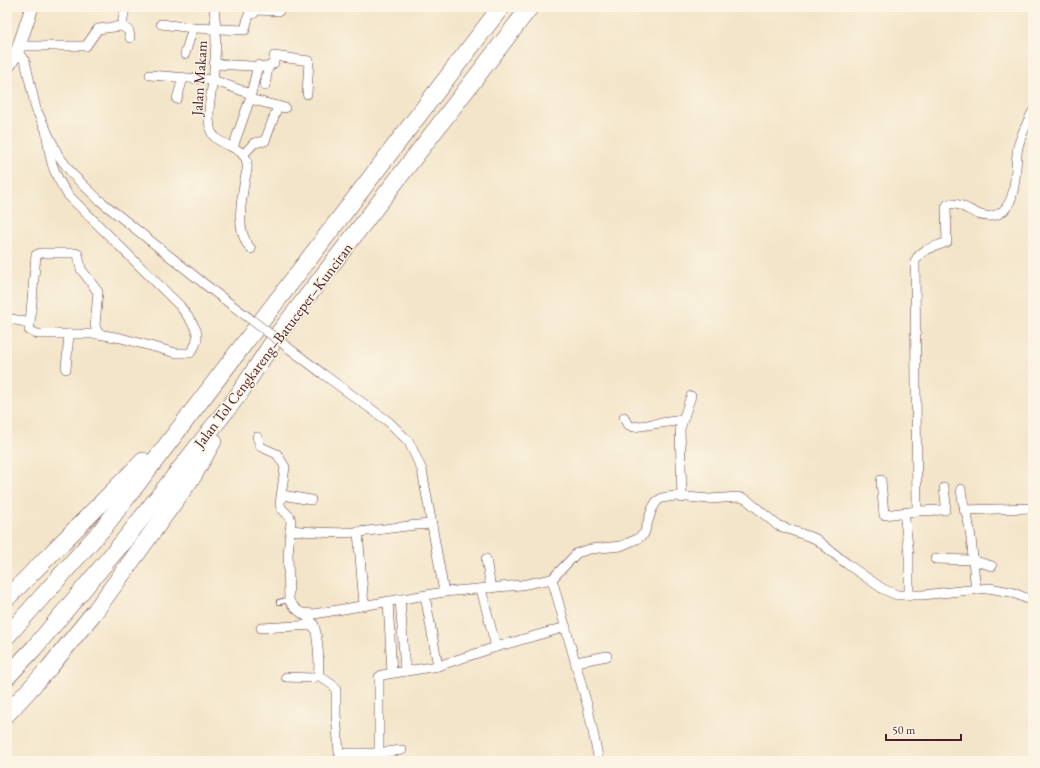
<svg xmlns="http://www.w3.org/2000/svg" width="1040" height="768" viewBox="0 0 1040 768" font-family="'EB Garamond',serif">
  <rect width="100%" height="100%" fill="#fcf5e5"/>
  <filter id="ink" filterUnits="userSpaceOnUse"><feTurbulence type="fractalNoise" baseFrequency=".025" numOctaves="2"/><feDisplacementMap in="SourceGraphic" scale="8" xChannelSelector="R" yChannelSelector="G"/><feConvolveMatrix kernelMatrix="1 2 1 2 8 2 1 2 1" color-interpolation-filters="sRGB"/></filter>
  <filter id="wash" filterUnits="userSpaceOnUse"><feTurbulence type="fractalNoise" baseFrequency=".012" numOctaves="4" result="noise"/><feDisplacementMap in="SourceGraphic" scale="16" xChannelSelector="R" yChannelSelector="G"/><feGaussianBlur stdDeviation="0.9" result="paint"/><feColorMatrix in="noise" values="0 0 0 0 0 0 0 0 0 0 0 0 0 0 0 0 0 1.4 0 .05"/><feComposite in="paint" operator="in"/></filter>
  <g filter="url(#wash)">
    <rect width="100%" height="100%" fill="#f3e5c9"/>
  </g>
  <g filter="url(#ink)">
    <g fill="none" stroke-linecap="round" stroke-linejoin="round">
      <defs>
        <polyline id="service" points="279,602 289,600"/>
        <g id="minor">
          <polyline points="125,7 122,26 129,31 130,38"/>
          <path d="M214,7c3,23 2,50 -1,73 -2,17 -6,31 -3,48 4,20 36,16 37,36 1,5 -1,10 -2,15 -4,22 -10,53 6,70"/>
          <polyline points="161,24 193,28 245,30 249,14 253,14 257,10 279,11"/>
          <polyline points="19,46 86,46 98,29 122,26"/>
          <polyline points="17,52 25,61 36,109 58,155 73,175 98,199 212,290"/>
          <polyline points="185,54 193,28"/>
          <polyline points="214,64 268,67 274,63 274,56 309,61 307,94"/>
          <polyline points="150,75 213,80 251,94 258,65"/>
          <polyline points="265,86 268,67"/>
          <polyline points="177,99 183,78"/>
          <polyline points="233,147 250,99 285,108"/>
          <polyline points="243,155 254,143 265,141 278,106"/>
          <path d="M7,318l23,5 -1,7 8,4h61l23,4 55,15h14c16,-19 2,-30 -10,-47l-112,-111c-17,-25 -18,-36 -22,-66"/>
          <polyline points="30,323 36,255 41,253 75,253 78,254 81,269 98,292 95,325 98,334"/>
          <polyline points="66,369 69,334"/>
          <polyline points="323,374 389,422 409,442 422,470 444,592"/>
          <polyline points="624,417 627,424 633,427 682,420"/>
          <path d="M257,437l4,10 16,7 8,13 -5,37 1,4 9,9 1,4 -3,34 1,45c5,11 16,13 23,22 6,7 8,44 6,53"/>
          <path d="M881,480l3,35 33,-4 -2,-249c4,-13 21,-15 32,-20l-1,-35 2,-3c16,-3 26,14 43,12 29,-3 23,-49 27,-69 3,-13 9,-24 15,-36"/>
          <path d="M961,489c1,15 6,23 8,36 4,21 4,43 7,64"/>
          <polyline points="282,495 311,500"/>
          <polyline points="682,498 680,429 691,396"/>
          <polyline points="964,510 1033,508"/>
          <polyline points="917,511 945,510 946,504 944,488"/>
          <polyline points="904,512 909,554 909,596"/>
          <path d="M290,530c22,2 45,4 68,2 25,-2 49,-7 74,-8"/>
          <polyline points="358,532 364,605"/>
          <polyline points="486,559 491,588"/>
          <polyline points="935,559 972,560 992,566"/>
          <polyline points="552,579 588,708 599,761"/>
          <polyline points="481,589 496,647 566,627"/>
          <polyline points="425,596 438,666"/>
          <polyline points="400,599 405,671"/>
          <polyline points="388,601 392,673"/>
          <polyline points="302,613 314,614 444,592 521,585 552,579 577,553 590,549 621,546 637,539 644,534 652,509 657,501 662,498 675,496 710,499 738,497 746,499 777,525 816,539 847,564 883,589 897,595 922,595 989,588 1011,592 1033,601"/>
          <polyline points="261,628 314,625"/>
          <polyline points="576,662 607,656"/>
          <polyline points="318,675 334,686 336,690 336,714 339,753 379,753 402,750"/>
          <polyline points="286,677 313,678 318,675"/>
          <polyline points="379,761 379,677 382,675 438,666 496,647"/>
        </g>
        <polyline id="secondary" points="7,68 17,52 32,7"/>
        <g id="motorway">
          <polyline points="7,598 143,461"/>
          <polyline points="7,636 105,526 501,7"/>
          <polyline points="7,677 34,648 122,543 239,394 279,333 530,7"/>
          <polyline points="7,714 49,668 96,610 193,476 213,441"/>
        </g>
      </defs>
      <use href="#service" stroke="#633d43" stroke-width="6"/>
      <use href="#minor" stroke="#633d43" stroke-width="10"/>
      <use href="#secondary" stroke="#633d43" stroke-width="14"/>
      <use href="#motorway" stroke="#633d43" stroke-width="18"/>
      <use href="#service" stroke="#fff" stroke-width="4.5"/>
      <use href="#minor" stroke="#fff" stroke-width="9"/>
      <use href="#secondary" stroke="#fff" stroke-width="13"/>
      <use href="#motorway" stroke="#fff" stroke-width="17"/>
      <defs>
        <polyline id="minor-bridge" points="212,290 323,374"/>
      </defs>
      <use href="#minor-bridge" stroke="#633d43" stroke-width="10" stroke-linecap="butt"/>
      <use href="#minor-bridge" stroke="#fff" stroke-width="9"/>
    </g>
  </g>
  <g text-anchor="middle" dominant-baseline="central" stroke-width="3" stroke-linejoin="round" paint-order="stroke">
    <g font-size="15" fill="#4a1f2b" stroke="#fcf5e5">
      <text transform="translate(199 78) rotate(-86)">Jalan Makam</text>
      <text transform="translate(273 345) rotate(-53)">Jalan Tol Cengkareng–Batuceper–Kunciran</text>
    </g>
  </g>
  <rect width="1040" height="768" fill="none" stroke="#fcf5e5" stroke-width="24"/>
  <path d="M886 734v6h75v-6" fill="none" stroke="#4a1f2b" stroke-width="2"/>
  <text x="892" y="734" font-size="12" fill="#4a1f2b" stroke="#fcf5e5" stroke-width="3" paint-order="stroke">50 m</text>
</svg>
